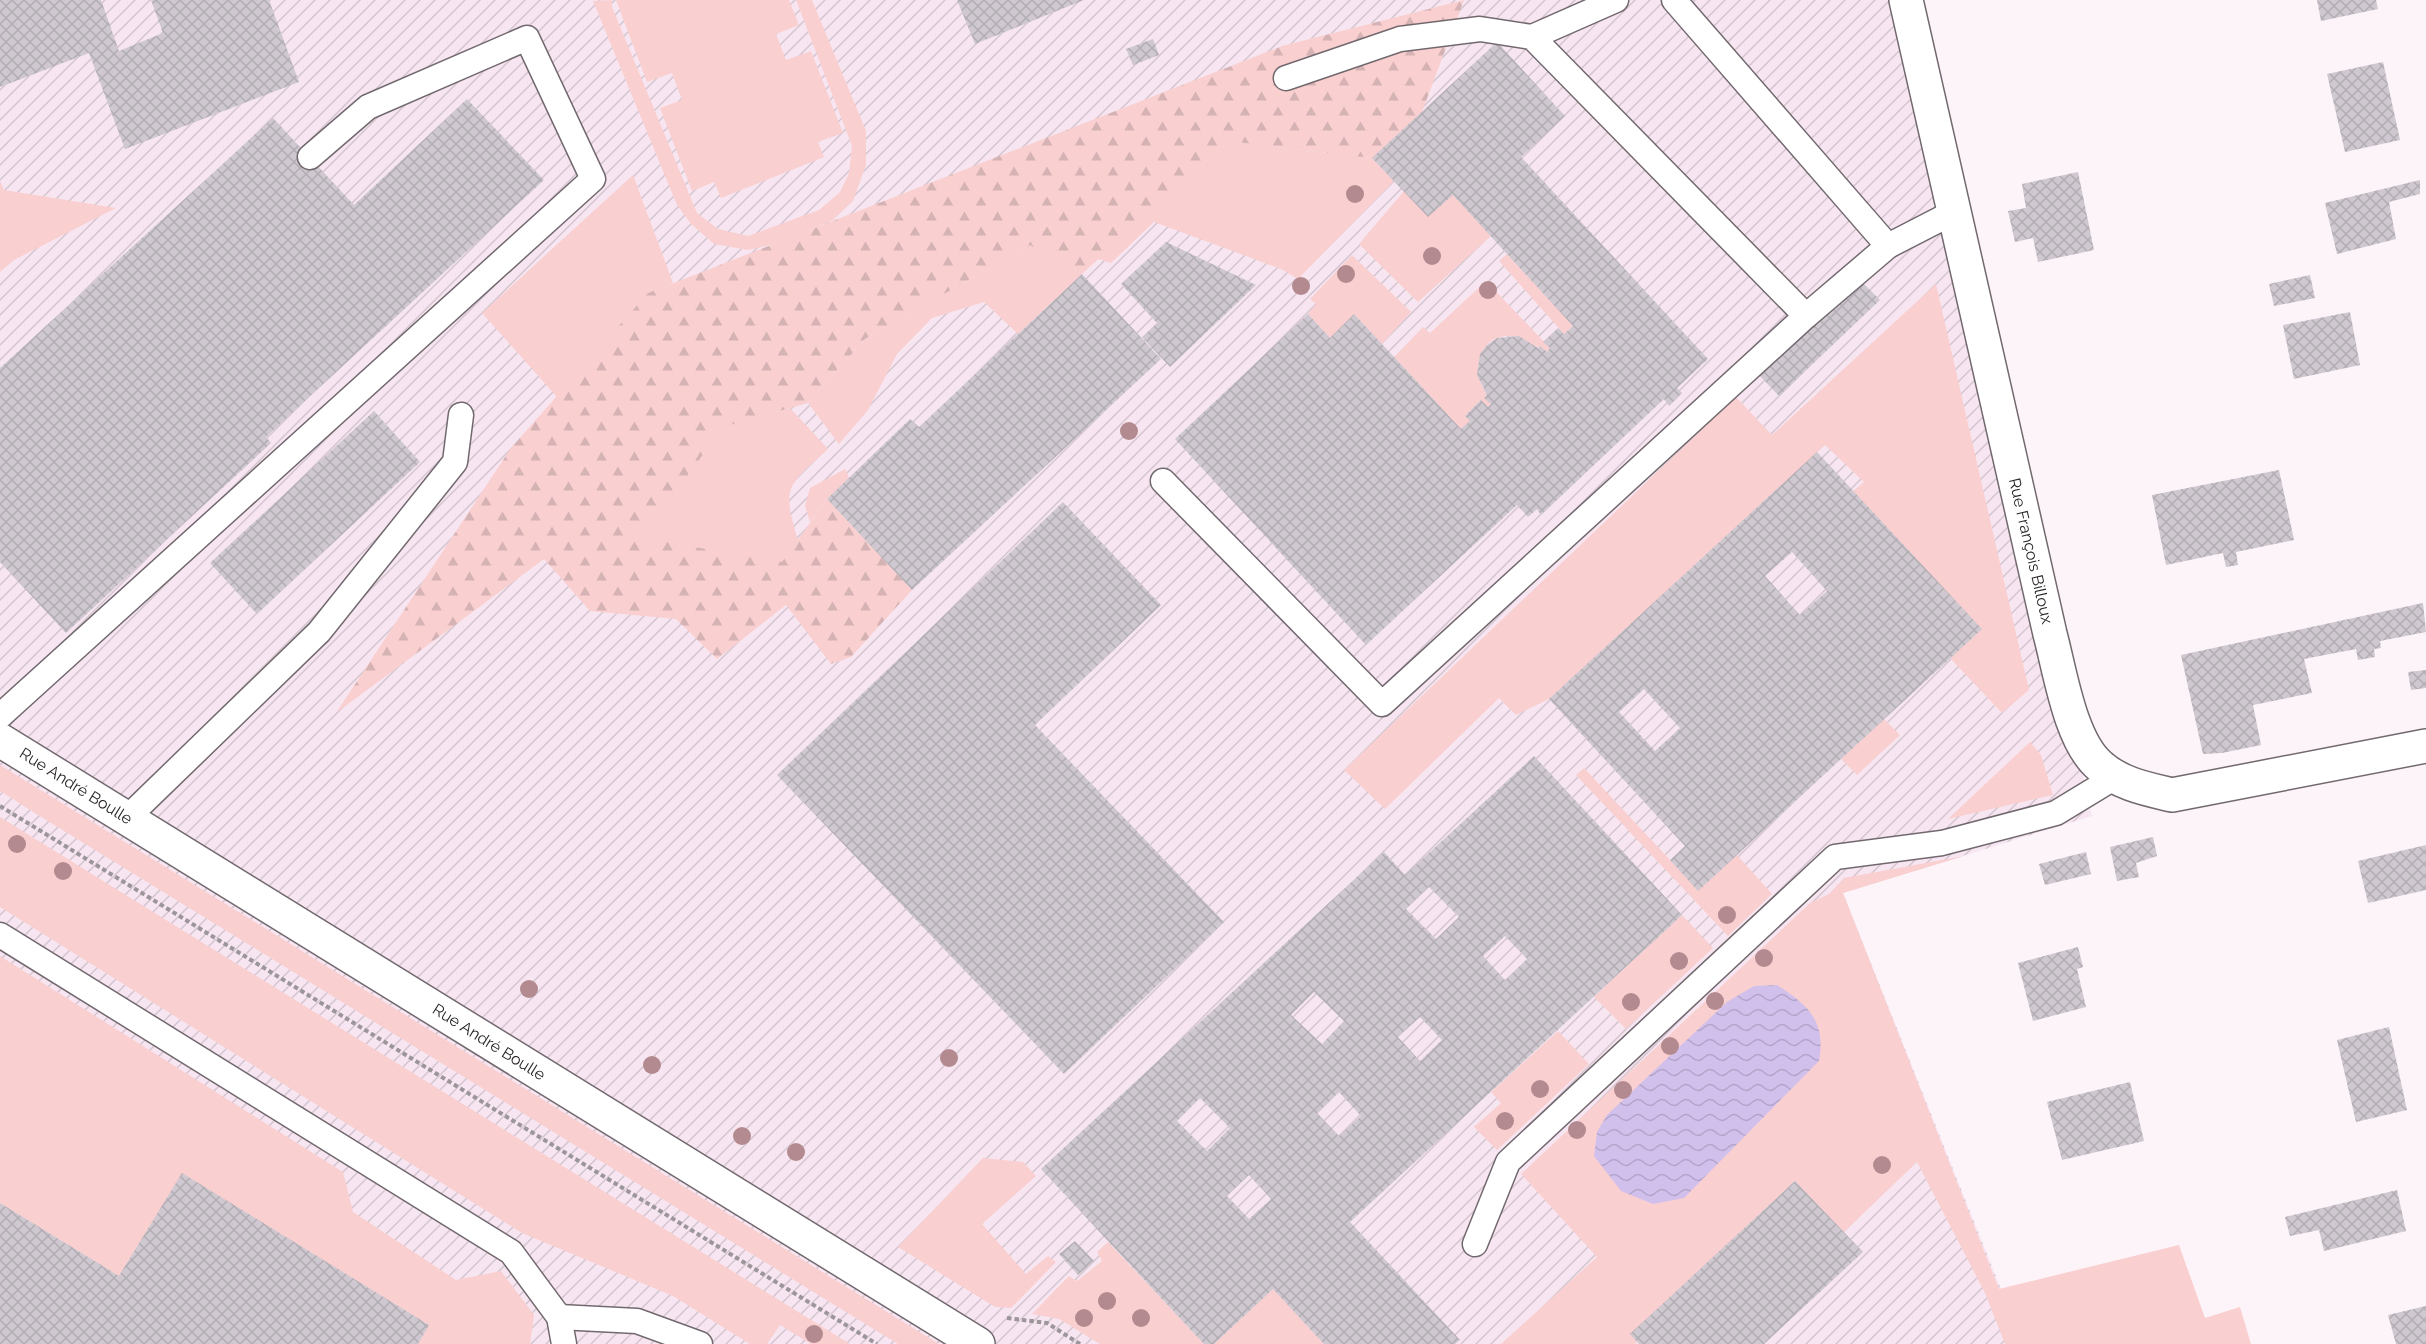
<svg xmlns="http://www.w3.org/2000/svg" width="2426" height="1344" viewBox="0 0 2426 1344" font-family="Raleway,sans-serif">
  <defs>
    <pattern id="industrial-furrows" width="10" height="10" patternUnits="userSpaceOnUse" patternTransform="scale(1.5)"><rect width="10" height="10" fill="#f7e6f1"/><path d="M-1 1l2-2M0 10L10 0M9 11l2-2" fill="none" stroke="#d4c5cf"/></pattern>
    <pattern id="forest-firs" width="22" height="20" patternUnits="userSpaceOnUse" patternTransform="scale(1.5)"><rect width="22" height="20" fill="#f9cfd0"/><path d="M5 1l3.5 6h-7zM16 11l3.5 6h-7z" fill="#d5b2b3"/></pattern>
    <pattern id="water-waves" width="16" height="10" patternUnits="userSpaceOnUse" patternTransform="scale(1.5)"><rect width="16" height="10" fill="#d1c0ec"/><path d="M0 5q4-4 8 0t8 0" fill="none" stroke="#b3a5ca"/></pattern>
    <pattern id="building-cross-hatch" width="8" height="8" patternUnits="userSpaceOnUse" patternTransform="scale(1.5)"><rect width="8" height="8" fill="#cfc8d0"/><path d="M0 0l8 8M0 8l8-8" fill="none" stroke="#b2acb3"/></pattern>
  </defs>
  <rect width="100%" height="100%" fill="#fdf4fa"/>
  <polygon fill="url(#industrial-furrows)" points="0,0 1906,0 2092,816 1843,893 2023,1344 0,1344"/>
  <g fill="#f9cfd0">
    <polygon points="612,0 612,7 697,213 718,229 748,236 819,210 840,192 849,173 852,146 796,0 812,0 866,131 866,165 853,201 833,220 779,243 748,250 714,244 691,224 677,205 593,1"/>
    <polygon points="616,0 789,0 799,25 776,34 786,60 811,51 843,133 818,142 824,157 721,198 714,182 692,191 660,108 682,100 672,73 647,82"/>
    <polygon points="1228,141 1372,158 1394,181 1298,279 1281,269 1154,222 1111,263 1098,259"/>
    <polygon points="633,175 673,283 648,293 557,397 482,313"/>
    <polygon points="0,181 4,190 116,208 14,260 0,272"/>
    <polygon points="1404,191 1453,195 1491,236 1418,302 1359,244"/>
    <polygon points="1030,245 1082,274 1018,334 984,302 932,318 897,354 868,410 839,444 808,403 865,339"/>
    <polygon points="1507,254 1573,326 1564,334 1499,261"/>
    <polygon points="1352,255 1411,312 1382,344 1354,314 1330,338 1308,314 1316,304 1310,299"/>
    <path d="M1486,281l64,67 -3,4c-5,-5 -7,-4 -11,-6 -10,-3 -14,-10 -26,-10 -33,-1 -39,37 -23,59l-2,3 6,6 -3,3 -7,-7 -16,16 5,5 -9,8 -67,-72 29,-30 7,6z"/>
    <polygon points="1936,284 2029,690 2002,713 1950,658 1981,630 1853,491 1864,482 1825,445 1549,699 1516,715 1499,698 1385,809 1344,770 1736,397 1772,435"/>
    <path d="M790,408l38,41c-40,37 -47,36 -30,91l-16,23 -141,-25 82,-111z"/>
    <polygon points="845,469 849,478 827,499 810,522 805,506 810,488"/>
    <polygon points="1884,719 1900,735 1857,775 1841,759"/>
    <polygon points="2030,742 2041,755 2053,795 1948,819"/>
    <polygon points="0,765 939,1344 898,1344 38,815 0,791"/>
    <polygon points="1584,768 1698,890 1737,855 1772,894 1728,936 1576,775"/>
    <polygon points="0,817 850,1344 811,1344 780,1325 767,1344 750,1344 673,1296 522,1233 0,907"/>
    <polygon points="1964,856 1843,893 1999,1289 2179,1245 2205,1318 2240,1307 2251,1344 2005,1344 1985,1293 1917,1162 1844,1232 1795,1181 1631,1334 1637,1342 1635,1344 1501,1344 1597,1257 1521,1174 1810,903 1829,894 1844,878"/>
    <polygon points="1682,915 1713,948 1626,1029 1594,997"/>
    <polygon points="0,956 343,1172 353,1212 456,1280 501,1271 534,1315 530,1344 418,1344 429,1325 182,1174 119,1276 0,1203"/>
    <polygon points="1558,1031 1589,1064 1497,1150 1474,1127 1501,1103 1491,1092"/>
    <polygon points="983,1158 1023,1162 1036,1176 982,1224 1026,1274 1048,1256 1056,1262 1011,1308 995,1307 898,1247"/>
    <polygon points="1108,1242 1204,1344 1100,1344 1059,1319 1032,1314 1069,1276 1077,1281 1102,1261 1097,1252"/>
    <polygon points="1273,1289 1324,1344 1214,1344"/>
  </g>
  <polygon fill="url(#forest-firs)" points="1464,0 1422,112 1372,158 1228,141 1082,274 1030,245 865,339 808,403 723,427 642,538 782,562 827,499 912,590 851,657 831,664 786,605 717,659 676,619 590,611 544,559 336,713 511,448 648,293 1282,46"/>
  <path fill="url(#water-waves)" d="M1777,985c32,20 49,37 42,76l-135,137 -31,6 -32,-13 -27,-35 3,-24 10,-17 120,-113 27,-16z"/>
  <g fill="url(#building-cross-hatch)" fill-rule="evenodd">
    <polygon points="0,0 101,0 119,51 163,33 151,0 269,0 299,82 125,149 89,53 0,87"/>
    <polygon points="957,0 1084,0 975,44"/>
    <polygon points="2317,0 2376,0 2378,9 2321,21"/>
    <polygon points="1153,39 1159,55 1133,65 1126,49"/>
    <polygon points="1497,42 1565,116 1521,157 1708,359 1677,388 1682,393 1669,406 1664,399 1541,515 1537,509 1528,517 1517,505 1366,645 1175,439 1308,314 1330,338 1354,314 1461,429 1470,421 1465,416 1481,400 1488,407 1491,404 1484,398 1487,395 1477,375 1480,354 1487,345 1497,338 1519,336 1538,348 1540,346 1547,352 1550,348 1543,342 1558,328 1564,334 1573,326 1453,195 1428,217 1372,158"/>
    <polygon points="2383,62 2400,140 2345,152 2327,74"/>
    <polygon points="467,99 544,180 266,437 271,443 66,633 0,562 0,368 273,118 354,205"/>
    <polygon points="2078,172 2094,250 2038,262 2033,238 2015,242 2008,211 2026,208 2022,184"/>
    <polygon points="2420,180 2420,194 2389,202 2396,239 2337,254 2325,203"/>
    <polygon points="1166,242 1256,285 1170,367 1142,337 1157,323 1121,284"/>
    <polygon points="1082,274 1161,359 912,590 827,499 910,419 919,427"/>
    <polygon points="2310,275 2315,298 2274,306 2269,284"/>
    <polygon points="1862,282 1880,300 1779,396 1760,376"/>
    <polygon points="2350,312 2360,365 2294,379 2283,325"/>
    <polygon points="374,411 420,462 257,614 210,563"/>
    <path d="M1817,452l165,177 -284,262 -28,-31 15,-14 -136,-147zM1792,552l35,39 -27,24 -35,-39zM1644,689l36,39 -25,23 -36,-39z"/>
    <polygon points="2279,470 2294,540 2236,552 2238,565 2226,567 2223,553 2166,565 2152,495"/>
    <polygon points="1063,502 1161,605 1035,725 1224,922 1064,1074 777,775"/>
    <polygon points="2423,603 2426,632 2380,641 2381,648 2374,649 2375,657 2358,660 2356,649 2304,659 2312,693 2253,705 2261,745 2222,753 2203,754 2181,655"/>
    <polygon points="2426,670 2426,688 2411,690 2408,672"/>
    <path d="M1534,756l148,159 -332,307 110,118 -5,4h-131l-51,-55 -59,55h-10l-163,-175 343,-317 21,23zM1429,887l30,30 -23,22 -30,-30zM1505,936l22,23 -22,21 -22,-24zM1314,992l30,29 -22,23 -31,-29zM1420,1017l22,23 -22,21 -22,-24zM1339,1092l22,24 -22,20 -22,-23zM1200,1098l30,30 -23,23 -30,-30zM1249,1175l22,24 -22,20 -22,-23z"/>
    <polygon points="2153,837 2157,856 2136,863 2139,877 2117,881 2110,847"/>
    <polygon points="2426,845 2426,890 2368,903 2358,861"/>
    <polygon points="2086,852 2091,874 2045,885 2039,864"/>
    <polygon points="2078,947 2083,967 2077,969 2086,1007 2033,1021 2018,963"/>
    <polygon points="2389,1027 2407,1110 2356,1122 2337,1040"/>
    <polygon points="2130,1082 2144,1141 2062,1160 2047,1102"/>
    <polygon points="182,1173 429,1325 418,1344 0,1344 0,1203 119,1276"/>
    <polygon points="1795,1181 1863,1252 1764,1344 1639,1344 1630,1334"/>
    <polygon points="2397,1190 2406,1231 2324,1251 2319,1230 2290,1236 2285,1217"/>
    <polygon points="1075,1241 1094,1261 1078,1275 1059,1254"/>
    <polygon points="2426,1306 2426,1344 2396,1344 2388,1315"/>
  </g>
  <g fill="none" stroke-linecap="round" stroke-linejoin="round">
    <defs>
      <g id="service">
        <polyline points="1674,0 1888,246"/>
        <polyline points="1532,37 1616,0"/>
        <polyline points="1286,78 1400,39 1480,29 1532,37 1806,316"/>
        <polyline points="1163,481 1382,704 1806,316 1888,246 1954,212"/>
        <polyline points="0,716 593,179 527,38 368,107 310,157"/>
        <polyline points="127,818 319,632 455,462 461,415"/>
        <polyline points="0,935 511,1252 559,1317 564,1344"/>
        <polyline points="1475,1244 1508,1162 1835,857 1942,843 2056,813 2117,776"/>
        <polyline points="559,1317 637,1321 700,1344"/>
      </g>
      <path id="minor" d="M1906,0l144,634c10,37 20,107 50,132 20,18 47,23 72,29l254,-49"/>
      <polyline id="tertiary" points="0,740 978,1344"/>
    </defs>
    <use href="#service" stroke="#72696f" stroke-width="27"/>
    <use href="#minor" stroke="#72696f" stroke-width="36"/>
    <use href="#tertiary" stroke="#72696f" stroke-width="36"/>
    <g stroke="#9c959a" stroke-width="4" stroke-dasharray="4.5 3" stroke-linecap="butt">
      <polyline points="0,806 877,1344"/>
      <polyline points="1007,1318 1047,1323 1080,1344"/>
    </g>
    <use href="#service" stroke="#fff" stroke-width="24"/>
    <use href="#minor" stroke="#fff" stroke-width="33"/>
    <use href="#tertiary" stroke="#fff" stroke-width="33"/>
  </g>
  <g fill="#b38a90">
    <circle cx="1355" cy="194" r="9"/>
    <circle cx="1432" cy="256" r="9"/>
    <circle cx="1346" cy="274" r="9"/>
    <circle cx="1301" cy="286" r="9"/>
    <circle cx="1488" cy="290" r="9"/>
    <circle cx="1129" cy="431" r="9"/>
    <circle cx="17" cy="844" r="9"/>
    <circle cx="63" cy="871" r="9"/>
    <circle cx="1727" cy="915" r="9"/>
    <circle cx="1764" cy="958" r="9"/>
    <circle cx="1679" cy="961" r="9"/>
    <circle cx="529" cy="989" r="9"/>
    <circle cx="1715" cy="1001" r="9"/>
    <circle cx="1631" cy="1002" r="9"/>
    <circle cx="1670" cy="1046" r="9"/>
    <circle cx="949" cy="1058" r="9"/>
    <circle cx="652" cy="1065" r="9"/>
    <circle cx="1540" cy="1089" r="9"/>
    <circle cx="1623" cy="1090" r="9"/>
    <circle cx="1505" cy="1121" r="9"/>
    <circle cx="1577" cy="1130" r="9"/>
    <circle cx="742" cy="1136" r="9"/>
    <circle cx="796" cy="1152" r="9"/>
    <circle cx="1882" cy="1165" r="9"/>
    <circle cx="1107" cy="1301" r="9"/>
    <circle cx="1084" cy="1318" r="9"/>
    <circle cx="1141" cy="1318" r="9"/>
    <circle cx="814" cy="1334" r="9"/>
  </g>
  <g text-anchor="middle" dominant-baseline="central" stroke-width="6" stroke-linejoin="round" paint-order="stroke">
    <g font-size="16" fill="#282427" stroke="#fff">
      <text transform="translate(2031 551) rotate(77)">Rue François Billoux</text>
      <text transform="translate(76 786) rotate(32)">Rue André Boulle</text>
      <text transform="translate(489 1042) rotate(32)">Rue André Boulle</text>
    </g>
  </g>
</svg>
